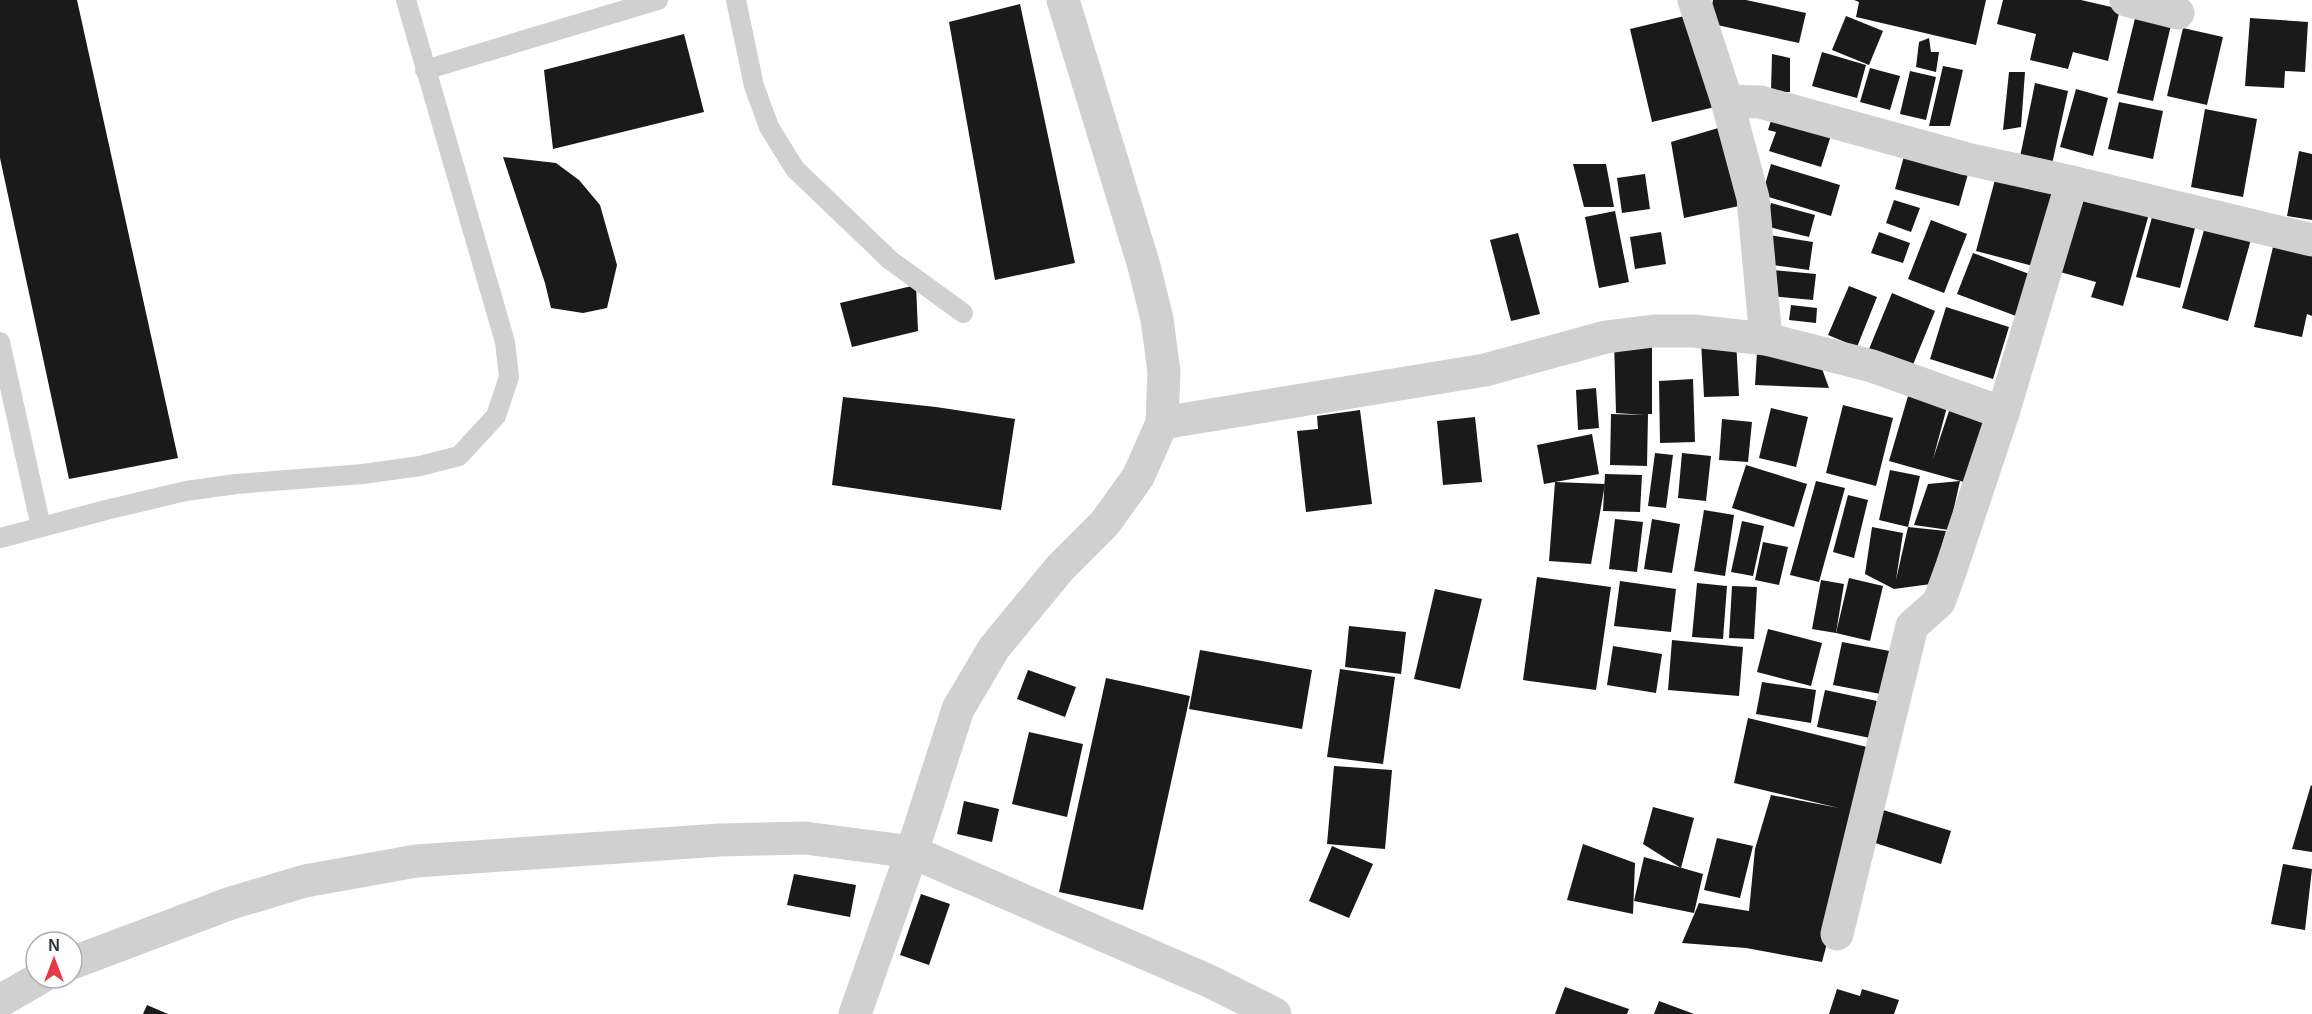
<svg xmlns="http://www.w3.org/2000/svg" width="2312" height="1014" viewBox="0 0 2312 1014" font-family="Helvetica,sans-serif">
  <rect width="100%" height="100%" fill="#fff"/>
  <g fill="#1a1a1a">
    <polygon points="0,0 77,0 178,458 69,479 0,158"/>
    <polygon points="1713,0 1746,0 1806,13 1799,43 1708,23"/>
    <polygon points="1854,0 1986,0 1976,45 1856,17 1859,2"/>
    <polygon points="2003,0 2081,0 2120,9 2108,61 2073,52 2068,69 2030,60 2036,34 1997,24"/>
    <polygon points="1020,4 1075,263 995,280 949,22"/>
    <polygon points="1697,13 1719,106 1652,122 1630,29"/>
    <polygon points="2136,14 2172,21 2153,101 2117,93"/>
    <polygon points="1846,16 1883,31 1869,65 1832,50"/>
    <polygon points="2250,18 2308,22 2305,72 2285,71 2284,88 2245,86"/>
    <polygon points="2183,28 2223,37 2207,105 2167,96"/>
    <polygon points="684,34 704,112 553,149 544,70"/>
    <polygon points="1929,38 1931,52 1939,52 1936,72 1916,67 1919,42"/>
    <polygon points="1822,52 1866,65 1857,98 1812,86"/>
    <polygon points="1772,54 1790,58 1790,92 1771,92"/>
    <polygon points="1943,66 1963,70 1950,126 1929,126"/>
    <polygon points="1870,68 1900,76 1890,110 1860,102"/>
    <polygon points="1910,71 1936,77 1926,120 1900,114"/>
    <polygon points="2009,72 2025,72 2021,127 2003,130"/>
    <polygon points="2035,83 2068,91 2051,169 2019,162"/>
    <polygon points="2076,89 2108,98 2093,156 2060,147"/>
    <polygon points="2119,102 2163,111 2153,159 2108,149"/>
    <polygon points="2205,109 2257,119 2243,197 2191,187"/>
    <polygon points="1774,111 1833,129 1821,167 1769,151 1776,132 1768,130"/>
    <polygon points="1725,126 1748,204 1684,218 1671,142"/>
    <polygon points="2299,151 2312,154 2312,220 2287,216"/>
    <polygon points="1904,156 1968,174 1959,206 1895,189"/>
    <polygon points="503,157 556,163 579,180 600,205 617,265 607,308 583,313 551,308 545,283"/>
    <polygon points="1573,164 1606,164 1614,207 1584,207"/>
    <polygon points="1771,164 1840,185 1831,216 1762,195"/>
    <polygon points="1645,174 1650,209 1622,213 1617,178"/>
    <polygon points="1996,176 2054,191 2033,266 1976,251"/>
    <polygon points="2074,193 2149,214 2123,306 2091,297 2096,282 2053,270"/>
    <polygon points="1894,200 1920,208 1911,232 1886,223"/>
    <polygon points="1771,203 1815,215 1809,237 1765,226"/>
    <polygon points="1615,211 1629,282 1599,288 1585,217"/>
    <polygon points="2152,217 2195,228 2180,288 2136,277"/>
    <polygon points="1931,220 1967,234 1944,293 1908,279"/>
    <polygon points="2206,223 2252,236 2228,321 2182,308"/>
    <polygon points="1661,232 1666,264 1635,269 1630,237"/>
    <polygon points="1879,232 1910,243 1903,263 1871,253"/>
    <polygon points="1518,233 1540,314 1511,321 1490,240"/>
    <polygon points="1769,235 1813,242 1809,270 1765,264"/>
    <polygon points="2273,247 2312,256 2312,316 2307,314 2302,337 2254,327"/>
    <polygon points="1973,253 2032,275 2016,316 1957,294"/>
    <polygon points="1773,270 1816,274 1813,300 1771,296"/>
    <polygon points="916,285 918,331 852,347 840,303"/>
    <polygon points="1849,286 1877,297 1857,347 1828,335"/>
    <polygon points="1892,293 1935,311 1910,372 1867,354"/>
    <polygon points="1791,305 1817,308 1816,323 1789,320"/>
    <polygon points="1946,307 2009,327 1993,379 1930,359"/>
    <polygon points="1614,339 1652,339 1652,414 1648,414 1647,466 1610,465 1611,414 1645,415 1616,413"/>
    <polygon points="1736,340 1739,396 1704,397 1701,341"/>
    <polygon points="1757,352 1817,355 1829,388 1755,385"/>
    <polygon points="1693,379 1695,442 1660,443 1659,381"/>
    <polygon points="1596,388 1599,428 1578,430 1576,390"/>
    <polygon points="1908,396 1947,407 1933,459 1950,408 1991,419 1971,484 1889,461"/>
    <polygon points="843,397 936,407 1015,419 1001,510 832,485"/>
    <polygon points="1843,405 1893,418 1876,486 1826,473"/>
    <polygon points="1771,408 1808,417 1796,467 1759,458"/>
    <polygon points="1360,410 1372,504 1306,512 1297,431 1318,429 1317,416"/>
    <polygon points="1475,417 1482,482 1443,485 1437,421"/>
    <polygon points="1722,419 1752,422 1748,462 1719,460"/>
    <polygon points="1592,434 1599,474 1555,482 1605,484 1591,564 1549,561 1555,482 1544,484 1537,445"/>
    <polygon points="1655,453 1673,455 1666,508 1648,506"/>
    <polygon points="1682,453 1711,456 1706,501 1678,498"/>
    <polygon points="1746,465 1807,484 1794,527 1732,508"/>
    <polygon points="1890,470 1920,476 1908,527 1879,520"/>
    <polygon points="1605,474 1642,475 1640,512 1603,511"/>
    <polygon points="1816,481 1845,488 1819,582 1790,575"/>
    <polygon points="1960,481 1949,530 1914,525 1928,484"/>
    <polygon points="1848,495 1868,500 1854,558 1833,552"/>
    <polygon points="1704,510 1734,515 1725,576 1694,571"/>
    <polygon points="1615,519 1643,522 1637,572 1609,569"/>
    <polygon points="1652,519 1680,524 1672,573 1644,569"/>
    <polygon points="1742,521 1764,526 1753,576 1731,572"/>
    <polygon points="1872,527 1903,533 1896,580 1908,527 1946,531 1931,584 1894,589 1865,574"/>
    <polygon points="1763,542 1788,547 1779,585 1755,580"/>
    <polygon points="1537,577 1611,587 1596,690 1523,680"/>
    <polygon points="1849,578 1883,586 1870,641 1836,633"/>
    <polygon points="1821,580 1844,584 1836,633 1812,629"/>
    <polygon points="1620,581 1676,589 1671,632 1614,626"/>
    <polygon points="1697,583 1727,586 1723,639 1692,637"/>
    <polygon points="1732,586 1757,587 1754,639 1729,638"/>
    <polygon points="1435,589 1482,599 1460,689 1414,679"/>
    <polygon points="1349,626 1406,632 1401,674 1345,667"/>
    <polygon points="1768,629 1822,643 1811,686 1757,672"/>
    <polygon points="1672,640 1743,647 1739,696 1668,690"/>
    <polygon points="1842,642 1895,652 1886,695 1833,685"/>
    <polygon points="1613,646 1662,654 1656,693 1607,685"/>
    <polygon points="1200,650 1312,670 1302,729 1189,709"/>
    <polygon points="1340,669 1395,677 1383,764 1327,757"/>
    <polygon points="1028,670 1076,687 1065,717 1017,699"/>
    <polygon points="1106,678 1190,696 1143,910 1059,892"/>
    <polygon points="1762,682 1816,690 1811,723 1756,714"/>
    <polygon points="1825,690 1877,701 1870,738 1817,727"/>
    <polygon points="1748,718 1879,750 1822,962 1746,948 1682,943 1699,903 1749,911 1755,849 1771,795 1839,808 1734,783"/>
    <polygon points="1029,732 1083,744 1067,817 1012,804"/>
    <polygon points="1334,766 1392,770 1385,849 1327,844"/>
    <polygon points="2311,785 2312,786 2312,852 2292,849"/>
    <polygon points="964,801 999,809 992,842 957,834"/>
    <polygon points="1653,807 1694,818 1681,868 1643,844"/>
    <polygon points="1880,809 1951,831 1941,864 1869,841"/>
    <polygon points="1717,838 1753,846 1740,898 1704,890"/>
    <polygon points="1583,844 1635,863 1633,914 1567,900"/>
    <polygon points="1332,846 1373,864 1349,918 1309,901"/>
    <polygon points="1644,857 1703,874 1694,913 1634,901"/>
    <polygon points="2283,864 2312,869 2305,930 2271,924"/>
    <polygon points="794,874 856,885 850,917 787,905"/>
    <polygon points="921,894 950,904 929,965 900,955"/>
    <polygon points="1565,987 1629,1009 1627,1014 1555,1014"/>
    <polygon points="1837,989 1860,996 1862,989 1899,1000 1894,1014 1829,1014"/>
    <polygon points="1659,1001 1694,1014 1654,1014"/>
    <polygon points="147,1005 168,1014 143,1014"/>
  </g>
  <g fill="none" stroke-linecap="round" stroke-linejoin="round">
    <g stroke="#d0d0d0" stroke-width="20">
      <polyline points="736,0 754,86 769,127 795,169 890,260 963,313"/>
      <polyline points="425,70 658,0"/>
      <polyline points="0,342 41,527"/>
      <polyline points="0,538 106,510 186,491 236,484 363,474 420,466 459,456 496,416 509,377 505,342 406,0"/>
    </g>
    <g stroke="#d0d0d0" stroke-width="33">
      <polyline points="1694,0 1727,101 1753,198 1766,339"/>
      <polyline points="2126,0 2178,13"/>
      <polyline points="1727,101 1760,102 1967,159 2072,182 2312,240"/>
      <polyline points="1162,423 1485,370 1606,337 1654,331 1693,331 1766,339 1872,366 2003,413"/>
      <polyline points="1837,934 1912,626 1939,602 1951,569 2003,413 2072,182"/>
      <polyline points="72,963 231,903 305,881 416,861 720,840 805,838 912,852 1209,981 1275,1014"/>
      <polyline points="0,1001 40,978"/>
      <polyline points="855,1014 912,852 958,709 994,648 1060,568 1105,523 1138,477 1162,423 1164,372 1157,319 1144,266 1063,0"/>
    </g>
  </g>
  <g transform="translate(54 960)"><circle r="28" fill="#ffffff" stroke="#adadad" stroke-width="1.5"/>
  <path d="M0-4.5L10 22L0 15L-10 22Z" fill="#e63946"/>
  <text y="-9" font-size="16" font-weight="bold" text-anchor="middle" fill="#333333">N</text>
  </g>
</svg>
